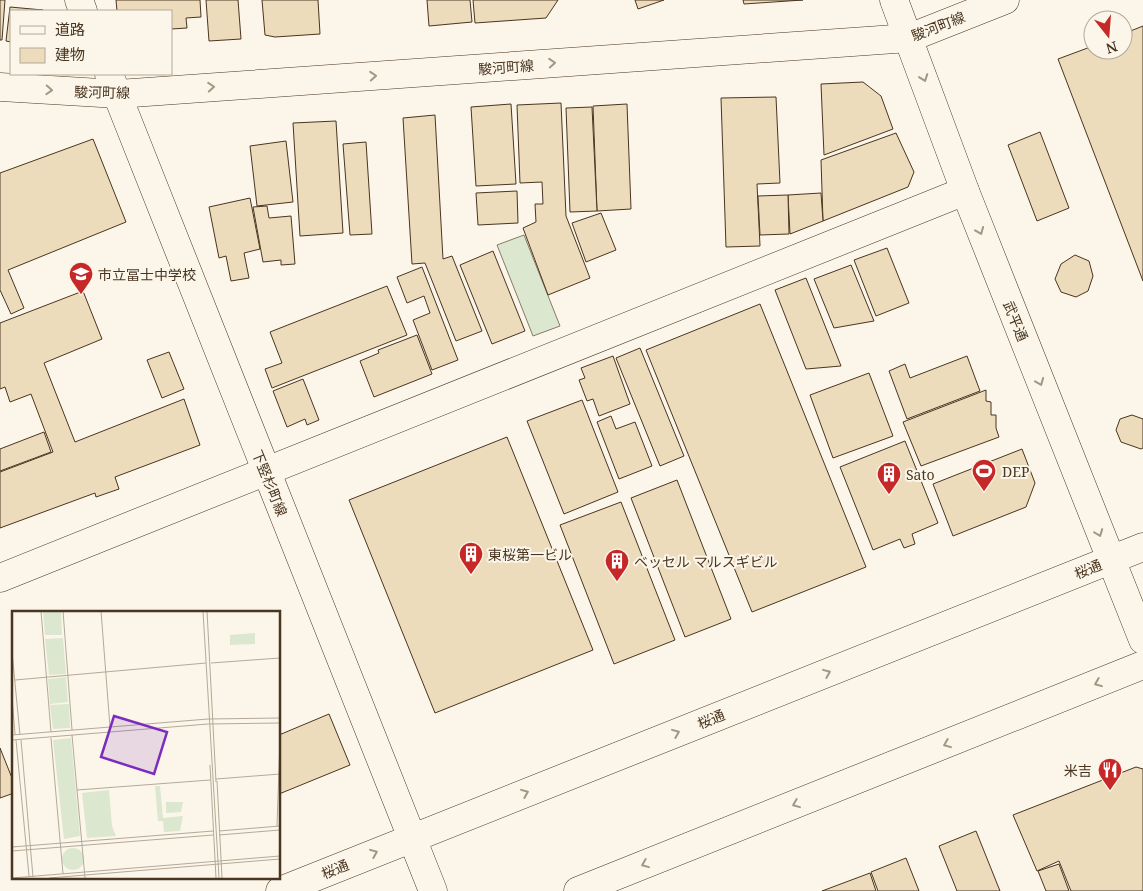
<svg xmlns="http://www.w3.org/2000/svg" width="1143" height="891" viewBox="0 0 1143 891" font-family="'Noto Serif','Noto Sans JP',serif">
  <rect width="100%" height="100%" fill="#fbf6e9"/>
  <polygon fill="#dce7d0" stroke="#887966" points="524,235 560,326 533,336 497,245"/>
  <g fill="#ecdcbc" stroke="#4a3520">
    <polygon points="0,0 5,0 2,40 0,40"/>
    <polygon points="116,0 200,0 201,17 186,18 187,28 171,29 171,11 117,11"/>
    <polygon points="206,0 238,0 241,39 209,41"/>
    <polygon points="262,0 318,0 320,34 275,37 265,35"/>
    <polygon points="427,0 470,0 472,22 429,26"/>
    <polygon points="473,0 558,0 546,18 475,23"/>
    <polygon points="635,0 664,0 638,9"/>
    <polygon points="743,0 803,0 744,4"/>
    <polygon points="10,7 43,10 11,11 11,42 6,41"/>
    <polygon points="1143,26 1143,281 1058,59 1093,46 1093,50 1123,50 1123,34"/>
    <polygon points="863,82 881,96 893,129 824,155 821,84"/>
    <polygon points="776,97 780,183 757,184 760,246 726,247 721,98"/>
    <polygon points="561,103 566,216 590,278 548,295 523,228 536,222 535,204 543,204 542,182 520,183 517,105"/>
    <polygon points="511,104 516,184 476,186 471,107"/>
    <polygon points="627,104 631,209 597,211 593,106"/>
    <polygon points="592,107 597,211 570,212 566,108"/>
    <polygon points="435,115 443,259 452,256 482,331 456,341 425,263 412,264 403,118"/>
    <polygon points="336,121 343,233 300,236 293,123"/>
    <polygon points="1040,132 1069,208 1037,221 1008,145"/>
    <polygon points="896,133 914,172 908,187 823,221 821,160"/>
    <polygon points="93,139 126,222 8,270 24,308 11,314 0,290 0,173"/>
    <polygon points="286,141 293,202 257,206 250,146"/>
    <polygon points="366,142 372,234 350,235 343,144"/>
    <polygon points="517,191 518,223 478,225 476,193"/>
    <polygon points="821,193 823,221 790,234 788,195"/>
    <polygon points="788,195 789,234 760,235 758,196"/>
    <polygon points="250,198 260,249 244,253 249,278 231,281 226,256 219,258 209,207"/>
    <polygon points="267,206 269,218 291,216 295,264 281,265 281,260 263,262 253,207"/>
    <polygon points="601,213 616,250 586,262 572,223"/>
    <polygon points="887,248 909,303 876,316 854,260"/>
    <polygon points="493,251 525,331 492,344 460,265"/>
    <polygon points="1075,255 1089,261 1093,276 1088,291 1076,297 1061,292 1055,279 1061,264"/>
    <polygon points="851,265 874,321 834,328 814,279"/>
    <polygon points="422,267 458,360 432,370 413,320 430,313 424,296 407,303 397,277"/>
    <polygon points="806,278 841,366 806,369 775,290"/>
    <polygon points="387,286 407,335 272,388 265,369 282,363 270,332"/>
    <polygon points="83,291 102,339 44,363 75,442 184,399 200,445 115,477 119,489 96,497 95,493 0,528 0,472 53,452 31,394 10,402 5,387 0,389 0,323"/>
    <polygon points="760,304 866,567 752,612 646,350"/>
    <polygon points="417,335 432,374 374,397 360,361 379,353 378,350"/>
    <polygon points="640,348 684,456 660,466 616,358"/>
    <polygon points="169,352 184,389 162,398 147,360"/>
    <polygon points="613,356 630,404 599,416 593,399 587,401 579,380 585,378 581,368"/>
    <polygon points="967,356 980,391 907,419 889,371 905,364 910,378"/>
    <polygon points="869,373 893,436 833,458 810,395"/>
    <polygon points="303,379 319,420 307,425 305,419 287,427 273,391"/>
    <polygon points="986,390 986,401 991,402 991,415 996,415 996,428 999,437 921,466 903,422"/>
    <polygon points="582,400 618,492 564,514 527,421"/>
    <polygon points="1132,415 1143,419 1143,448 1141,449 1121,442 1116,430 1120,419"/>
    <polygon points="611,416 616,429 635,422 652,466 619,479 597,422"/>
    <polygon points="44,432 51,452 0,471 0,449"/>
    <polygon points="507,437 593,650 435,713 349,500"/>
    <polygon points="905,441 938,523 912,534 915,544 904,548 900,539 873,550 840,467"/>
    <polygon points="1022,449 1035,483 1026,507 953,536 933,484"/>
    <polygon points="677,480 731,619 685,637 631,498"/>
    <polygon points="621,502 675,640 614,664 560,525"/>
    <polygon points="329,714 350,765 279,794 279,735"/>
    <polygon points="0,748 14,783 14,793 0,798"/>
    <polygon points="1136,767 1143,769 1143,891 1071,891 1059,861 1037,871 1013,815"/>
    <polygon points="976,831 1000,891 957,891 939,846"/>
    <polygon points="906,858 919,891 878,891 871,872"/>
    <polygon points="1059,864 1069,891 1046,891 1038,871"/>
    <polygon points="870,873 876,891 822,891"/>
  </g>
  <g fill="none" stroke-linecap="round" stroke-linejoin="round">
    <defs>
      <g id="minor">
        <polyline points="79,0 83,11"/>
        <polyline points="894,0 965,191 1143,640"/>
        <polyline points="109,74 433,891"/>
        <polyline points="0,87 118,94 909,38 1005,0"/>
        <polyline points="0,578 965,191"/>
      </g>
      <g id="highway">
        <polyline points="280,891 1143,547"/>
        <polyline points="578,891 1143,665"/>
      </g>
    </defs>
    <use href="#minor" stroke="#4a3520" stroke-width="29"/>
    <use href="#highway" stroke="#4a3520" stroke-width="29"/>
    <use href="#minor" stroke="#fbf6e9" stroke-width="28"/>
    <use href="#highway" stroke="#fbf6e9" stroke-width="28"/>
  </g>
  <defs><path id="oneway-chevron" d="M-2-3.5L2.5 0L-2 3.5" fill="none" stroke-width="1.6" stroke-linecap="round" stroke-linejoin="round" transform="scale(1.25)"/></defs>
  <g stroke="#a29684">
    <use href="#oneway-chevron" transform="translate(552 63) rotate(-4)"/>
    <use href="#oneway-chevron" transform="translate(373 76) rotate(-4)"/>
    <use href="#oneway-chevron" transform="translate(924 78) rotate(70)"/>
    <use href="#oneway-chevron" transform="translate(211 87) rotate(-4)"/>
    <use href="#oneway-chevron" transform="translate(49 90) rotate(3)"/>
    <use href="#oneway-chevron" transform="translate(980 231) rotate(68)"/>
    <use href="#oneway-chevron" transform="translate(1040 382) rotate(68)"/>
    <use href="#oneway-chevron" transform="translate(1099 533) rotate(69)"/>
    <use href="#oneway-chevron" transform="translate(827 673) rotate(-22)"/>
    <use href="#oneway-chevron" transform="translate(1098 683) rotate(158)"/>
    <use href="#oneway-chevron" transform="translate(676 733) rotate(-22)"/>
    <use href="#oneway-chevron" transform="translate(947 744) rotate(158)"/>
    <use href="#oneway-chevron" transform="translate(525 793) rotate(-22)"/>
    <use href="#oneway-chevron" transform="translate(796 804) rotate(158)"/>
    <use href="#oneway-chevron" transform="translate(374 853) rotate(-22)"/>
    <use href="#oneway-chevron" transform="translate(645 864) rotate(158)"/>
  </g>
  <defs>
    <symbol id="school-pin" viewBox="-11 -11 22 30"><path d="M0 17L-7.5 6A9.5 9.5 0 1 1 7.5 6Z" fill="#c62828" stroke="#fbf6e9"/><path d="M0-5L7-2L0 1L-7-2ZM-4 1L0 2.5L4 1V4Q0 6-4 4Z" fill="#fff"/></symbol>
    <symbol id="stadium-pin" viewBox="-11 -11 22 30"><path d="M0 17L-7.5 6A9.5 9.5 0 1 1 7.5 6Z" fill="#c62828" stroke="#fbf6e9"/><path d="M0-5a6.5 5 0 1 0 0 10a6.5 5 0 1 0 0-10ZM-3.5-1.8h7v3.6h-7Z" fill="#fff"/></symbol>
    <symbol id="building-pin" viewBox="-11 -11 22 30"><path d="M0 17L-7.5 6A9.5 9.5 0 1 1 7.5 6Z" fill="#c62828" stroke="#fbf6e9"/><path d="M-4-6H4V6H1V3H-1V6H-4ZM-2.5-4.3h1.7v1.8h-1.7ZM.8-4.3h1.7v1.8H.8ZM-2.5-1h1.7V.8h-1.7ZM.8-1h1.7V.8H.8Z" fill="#fff"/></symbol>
    <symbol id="restaurant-pin" viewBox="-11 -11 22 30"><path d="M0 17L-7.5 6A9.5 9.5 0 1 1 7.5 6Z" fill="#c62828" stroke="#fbf6e9"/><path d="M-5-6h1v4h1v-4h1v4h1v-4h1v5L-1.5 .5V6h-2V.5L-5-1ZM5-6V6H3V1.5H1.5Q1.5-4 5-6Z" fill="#fff"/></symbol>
  </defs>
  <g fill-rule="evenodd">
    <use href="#school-pin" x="67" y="260" width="28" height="38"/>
    <use href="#stadium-pin" x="970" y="457" width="28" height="38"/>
    <use href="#building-pin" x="875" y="460" width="28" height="38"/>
    <use href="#building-pin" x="457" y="540" width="28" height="38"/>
    <use href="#building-pin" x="603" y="547" width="28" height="38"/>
    <use href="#restaurant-pin" x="1096" y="756" width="28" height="38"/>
  </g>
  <g text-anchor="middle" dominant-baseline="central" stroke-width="4" stroke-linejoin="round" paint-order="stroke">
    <g font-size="14" fill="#4a3520" stroke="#fbf6e9">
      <text transform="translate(938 26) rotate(-21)">駿河町線</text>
      <text transform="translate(506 67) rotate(-4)">駿河町線</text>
      <text transform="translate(102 92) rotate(1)">駿河町線</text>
      <text transform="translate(1016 321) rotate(68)">武平通</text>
      <text transform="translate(270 483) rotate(68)">下竪杉町線</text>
      <text transform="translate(1088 569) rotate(-22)">桜通</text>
      <text transform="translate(711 719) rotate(-22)">桜通</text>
      <text transform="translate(335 869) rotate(-22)">桜通</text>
    </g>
    <g font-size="14" fill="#4a3520" stroke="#fbf6e9" text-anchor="start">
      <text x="98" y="274">市立冨士中学校</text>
      <text x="1002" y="471">DEP</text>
      <text x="906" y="474">Sato</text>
      <text x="488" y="554">東桜第一ビル</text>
      <text x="634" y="561">ベッセル マルスギビル</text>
      <text x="1092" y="770" text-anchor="end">米吉</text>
    </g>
  </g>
  <g transform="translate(12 611)">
    <rect width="268" height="268" fill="#fbf6e9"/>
    <path d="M31,0h18l1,24h-17zM243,22v11l-25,1v-10zM51,27l3,36 -17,1 -4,-36zM54,66l2,25 -18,2 -2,-25zM57,93l1,24 -17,1 -3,-24zM59,127l9,98 -16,3 -11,-99zM143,175h5l3,32 20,-2 -3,15 -16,1 -1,-11h-5zM97,179l3,36 4,10 -29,2 -5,-45zM154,191h17l-2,10 -15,1zM50 248a11 11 0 1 1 22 0a11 11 0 1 1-22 0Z" fill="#dce7d0"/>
    <path fill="none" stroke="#b4a999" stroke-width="1" d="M29,0l10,121M51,0l9,119M89,0l9,116M191,0l16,267M195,0l9,171M0,41l8,83M199,52l69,-5M3,69l191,-17M0,87l3,36M0,124l196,-16 72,-1M60,124l13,143M39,127l12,136M0,129l196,-16 72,-1M4,129l13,136M9,129l12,137M198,154l6,113M204,168l64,-5M205,170l5,97M65,179l133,-10M265,215l3,-86M207,220l61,-5M207,224l61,-5M0,236l201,-16M0,240l201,-16M0,267l268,-22M37,267l231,-19"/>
    <path fill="#7b2cbf" fill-opacity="0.15" stroke="#7b2cbf" stroke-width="2.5" d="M102,105l53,16 -13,42 -53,-17z"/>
    <rect width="268" height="268" fill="none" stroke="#4a3520" stroke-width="2.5"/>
  </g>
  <rect x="10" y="10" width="162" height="65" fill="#fbf6e9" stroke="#b4a999"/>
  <rect x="20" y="26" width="25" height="8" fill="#fbf6e9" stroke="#b4a999"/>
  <text x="55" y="35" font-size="15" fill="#4a3520">道路</text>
  <rect x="20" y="48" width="25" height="15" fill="#ecdcbc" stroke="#b4a999"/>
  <text x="55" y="60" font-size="15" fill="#4a3520">建物</text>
  <g transform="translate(1108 35) rotate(163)"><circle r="24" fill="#fbf6e9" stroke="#b4a999"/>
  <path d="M0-4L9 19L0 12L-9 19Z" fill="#c62828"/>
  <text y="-8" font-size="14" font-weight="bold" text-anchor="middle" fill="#4a3520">N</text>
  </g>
</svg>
